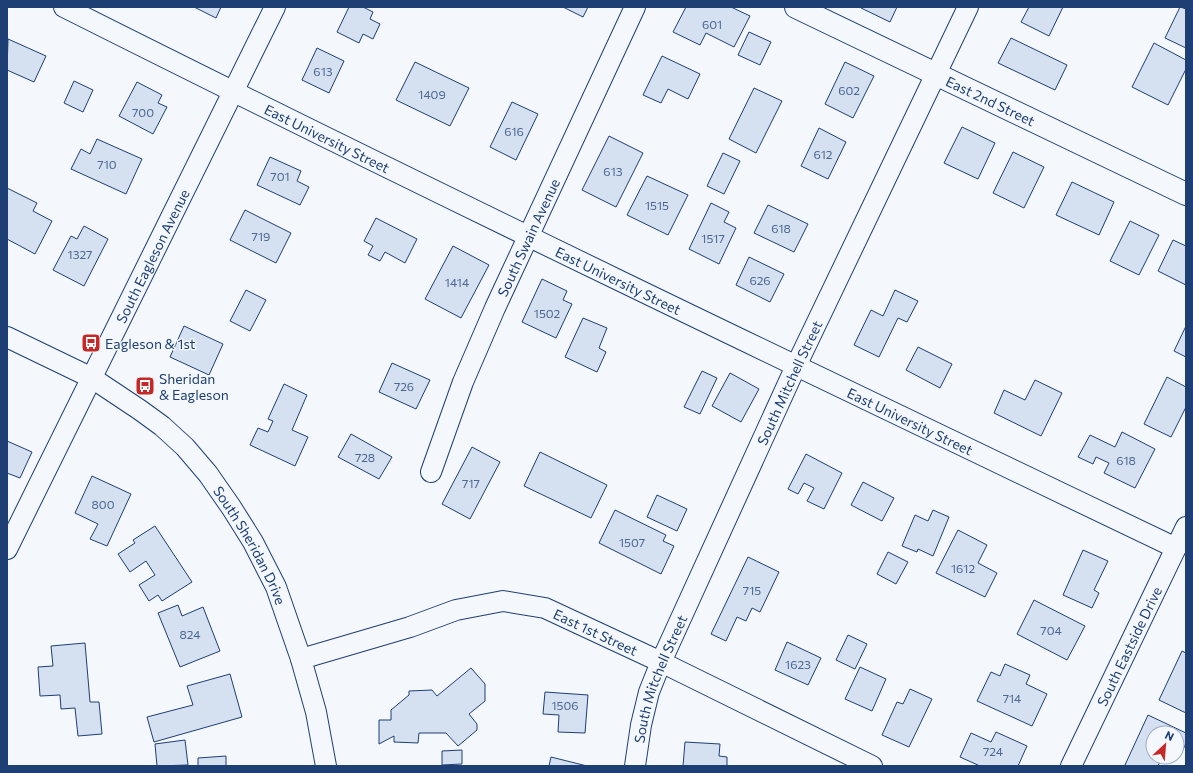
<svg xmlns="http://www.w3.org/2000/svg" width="1193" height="773" viewBox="0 0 1193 773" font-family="Commissioner,sans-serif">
  <rect width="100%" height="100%" fill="#f4f7fb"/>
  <g fill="#d5e0f0" stroke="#1d3f73">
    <polygon points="194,7 221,7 216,18"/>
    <polygon points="349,7 363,7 373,12 370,19 380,24 373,39 363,34 359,43 337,32"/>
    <polygon points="563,7 588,7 583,17"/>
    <polygon points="686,7 731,7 750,16 734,47 706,33 700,45 673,32"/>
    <polygon points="861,7 897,7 890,22 861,8"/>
    <polygon points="1029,7 1063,7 1049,36 1021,22"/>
    <polygon points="1180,7 1186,9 1186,48 1165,38"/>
    <polygon points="749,32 771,42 760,65 738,55"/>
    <polygon points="1011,38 1067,65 1055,90 998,63"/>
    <polygon points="8,39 46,56 34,82 7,70"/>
    <polygon points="1154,43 1186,60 1186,69 1168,105 1132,87"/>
    <polygon points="317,48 344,61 329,93 302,80"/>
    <polygon points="662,56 700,74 688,99 668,89 661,103 643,95"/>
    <polygon points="415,62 469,88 450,126 396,100"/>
    <polygon points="845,62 874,76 853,118 825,104"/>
    <polygon points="74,81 93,90 83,112 64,103"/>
    <polygon points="137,82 162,95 158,103 167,107 153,134 119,116"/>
    <polygon points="754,88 782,101 756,153 729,139"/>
    <polygon points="512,102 538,114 516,160 490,147"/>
    <polygon points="962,127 995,143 978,179 944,163"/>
    <polygon points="819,128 846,142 828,179 801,166"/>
    <polygon points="609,136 643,153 616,207 582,190"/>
    <polygon points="97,139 142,159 126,194 71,169 81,149 90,154"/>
    <polygon points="1013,152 1044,167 1024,208 993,193"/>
    <polygon points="723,153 740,161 724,194 707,186"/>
    <polygon points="270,157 301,171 297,181 309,187 300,205 257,185"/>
    <polygon points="647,176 688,195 668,235 627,215"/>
    <polygon points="1072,182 1114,202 1099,235 1056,215"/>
    <polygon points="7,188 37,203 33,211 52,221 35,254 7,239"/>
    <polygon points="711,203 729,212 724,222 736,228 719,264 689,249"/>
    <polygon points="768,205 808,224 794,252 754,233"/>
    <polygon points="245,210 291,233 276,263 230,240"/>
    <polygon points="376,218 417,239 405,263 385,252 380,261 368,255 373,246 364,241"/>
    <polygon points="1130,221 1159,235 1139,275 1110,261"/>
    <polygon points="84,226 108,239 84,286 53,270 71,236 77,239"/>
    <polygon points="1173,240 1186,246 1186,285 1158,271"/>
    <polygon points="453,246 489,265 461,318 425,299"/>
    <polygon points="749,257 784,274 770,302 736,285"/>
    <polygon points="542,279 567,291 563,300 572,304 556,338 522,322"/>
    <polygon points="246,290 266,300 250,331 230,321"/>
    <polygon points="895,290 918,301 907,322 898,318 879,357 854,345 871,310 883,316"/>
    <polygon points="583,318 607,328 599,348 606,352 597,372 565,357"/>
    <polygon points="184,326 223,344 209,375 170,357"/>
    <polygon points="1186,326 1186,357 1174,351"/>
    <polygon points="918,347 952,364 940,388 906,370"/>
    <polygon points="392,363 430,380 416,409 379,392"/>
    <polygon points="702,371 717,378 700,414 684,407"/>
    <polygon points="730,373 759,389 741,422 712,406"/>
    <polygon points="1167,377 1186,387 1186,407 1171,437 1144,424"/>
    <polygon points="1035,380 1062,393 1041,436 994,413 1004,390 1025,400"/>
    <polygon points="284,384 307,395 292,430 308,437 295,466 250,445 258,428 268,432 273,421 268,419"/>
    <polygon points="1122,432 1155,449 1135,488 1104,473 1109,463 1096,457 1093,464 1078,457 1090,435 1115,447"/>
    <polygon points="351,434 392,457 379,479 338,457"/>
    <polygon points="7,441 32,452 20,478 7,473"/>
    <polygon points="472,447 500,462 470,519 442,504"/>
    <polygon points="540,452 607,485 591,518 524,486"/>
    <polygon points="806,454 842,473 824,509 807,501 814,488 804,483 798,494 788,489"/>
    <polygon points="92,476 131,494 107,546 90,539 98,524 75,513"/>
    <polygon points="863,482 894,498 882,521 851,505"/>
    <polygon points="657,495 687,509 677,531 647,517"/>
    <polygon points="615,510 666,535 663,541 674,546 661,574 599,543"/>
    <polygon points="933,510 949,517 933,556 918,549 917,552 902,546 915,515 928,521"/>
    <polygon points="155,526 192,582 162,601 158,595 149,601 139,585 155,575 146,561 130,572 118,554 135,543 133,540"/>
    <polygon points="958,530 987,545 978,563 997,573 985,597 936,573"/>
    <polygon points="1083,550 1108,561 1094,590 1099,593 1092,608 1063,595"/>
    <polygon points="888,552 908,562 896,584 877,574"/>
    <polygon points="748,557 779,572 760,612 752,608 746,621 737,617 726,641 711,634"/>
    <polygon points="1034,600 1085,626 1067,660 1017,634"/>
    <polygon points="178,605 182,616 203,607 220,651 180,667 158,613"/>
    <polygon points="848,635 867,644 855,669 836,660"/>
    <polygon points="787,642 821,658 808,685 775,670"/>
    <polygon points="85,643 90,702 99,702 102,734 78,736 75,708 61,709 60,695 40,696 38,667 53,666 51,646"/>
    <polygon points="1182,651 1186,653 1186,713 1159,700"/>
    <polygon points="1005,664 1030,675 1026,684 1047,694 1032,726 977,701 991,672 1000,676"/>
    <polygon points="860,667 886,679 872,711 845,699"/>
    <polygon points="471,668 485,684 485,701 469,714 477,724 477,730 458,746 446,733 419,733 418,743 394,742 394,736 379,744 379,720 391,720 391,710 409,695 409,691 432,690 437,696"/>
    <polygon points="230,674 242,717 154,742 147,717 193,705 187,686"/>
    <polygon points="910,689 932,699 909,747 882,735 897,702 903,704"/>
    <polygon points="545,692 588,695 585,733 558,732 559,715 543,714"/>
    <polygon points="1148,715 1186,733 1186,743 1182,752 1177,749 1177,733 1153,733 1153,757 1162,757 1158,766 1128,766 1125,765"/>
    <polygon points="996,732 1027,746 1018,766 980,766 960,757 971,733 991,742"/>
    <polygon points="185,740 188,765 157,766 155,744"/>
    <polygon points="685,742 720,744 719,756 727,757 727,766 683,766"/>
    <polygon points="462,750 462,764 442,765 442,751"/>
    <polygon points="226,756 226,766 198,766 198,758"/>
    <polygon points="551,757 587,766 549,766"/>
  </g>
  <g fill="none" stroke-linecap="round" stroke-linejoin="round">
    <defs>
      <g id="minor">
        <path id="s1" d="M64,7c368,185 740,363 1112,541"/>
        <path id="s2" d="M7,337l85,41 48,32 22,16 23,21 23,27 23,33 22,35 23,45 25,72 15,53 10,54"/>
        <path id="s3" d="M431,472l32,-90 32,-74 140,-301"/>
        <path id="s4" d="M7,549l268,-542"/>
        <path id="s5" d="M301,659l109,-32 46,-17 47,-9 42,7 116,54 211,104"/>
        <path id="s6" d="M635,766l6,-41 8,-33 12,-30 135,-296 172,-359"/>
        <path id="s7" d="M1071,766l115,-239"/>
      </g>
      <g id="tertiary">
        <path id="s8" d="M796,7l390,187"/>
      </g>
    </defs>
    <use href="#minor" stroke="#1d3f73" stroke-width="22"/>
    <use href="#tertiary" stroke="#1d3f73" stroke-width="24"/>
    <use href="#minor" stroke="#f4f7fb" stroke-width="20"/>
    <use href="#tertiary" stroke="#f4f7fb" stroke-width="22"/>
  </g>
  <defs>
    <symbol id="bus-square" viewBox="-11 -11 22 22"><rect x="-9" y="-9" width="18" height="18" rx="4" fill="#c62828" stroke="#f4f7fb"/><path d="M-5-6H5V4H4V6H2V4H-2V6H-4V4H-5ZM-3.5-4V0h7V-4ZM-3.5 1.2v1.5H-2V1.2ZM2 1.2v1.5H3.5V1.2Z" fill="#fff"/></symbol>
  </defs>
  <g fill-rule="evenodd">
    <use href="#bus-square" x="80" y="332" width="22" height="22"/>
    <use href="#bus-square" x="134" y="375" width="22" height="22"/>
  </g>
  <g text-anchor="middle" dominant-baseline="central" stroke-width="3" stroke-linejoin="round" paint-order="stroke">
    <g font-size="12" fill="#4b6792">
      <text x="712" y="24">601</text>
      <text x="323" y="71">613</text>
      <text x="849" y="90">602</text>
      <text x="432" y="94">1409</text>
      <text x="143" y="112">700</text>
      <text x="514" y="131">616</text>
      <text x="823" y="154">612</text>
      <text x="107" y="164">710</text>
      <text x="613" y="171">613</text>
      <text x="280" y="176">701</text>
      <text x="657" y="205">1515</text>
      <text x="781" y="228">618</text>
      <text x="261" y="236">719</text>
      <text x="713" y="238">1517</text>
      <text x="80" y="254">1327</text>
      <text x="760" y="280">626</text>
      <text x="457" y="282">1414</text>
      <text x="547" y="313">1502</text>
      <text x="404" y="386">726</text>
      <text x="365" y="457">728</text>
      <text x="1126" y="460">618</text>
      <text x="471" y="483">717</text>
      <text x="103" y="504">800</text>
      <text x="632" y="542">1507</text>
      <text x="963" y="568">1612</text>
      <text x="752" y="590">715</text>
      <text x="1051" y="630">704</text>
      <text x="190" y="634">824</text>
      <text x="798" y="664">1623</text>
      <text x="1012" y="698">714</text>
      <text x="565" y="705">1506</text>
      <text x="993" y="751">724</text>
    </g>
    <g font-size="14" fill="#1d3f73" stroke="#f4f7fb">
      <text stroke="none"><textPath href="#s8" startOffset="216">East 2nd Street</textPath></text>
      <text stroke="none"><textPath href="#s1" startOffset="294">East University Street</textPath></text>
      <text stroke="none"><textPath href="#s3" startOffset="254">South Swain Avenue</textPath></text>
      <text stroke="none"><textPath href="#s4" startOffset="327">South Eagleson Avenue</textPath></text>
      <text stroke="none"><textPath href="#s1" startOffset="618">East University Street</textPath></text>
      <text stroke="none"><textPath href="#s6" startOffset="415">South Mitchell Street</textPath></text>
      <text stroke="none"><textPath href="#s1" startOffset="942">East University Street</textPath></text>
      <text stroke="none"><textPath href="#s2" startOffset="329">South Sheridan Drive</textPath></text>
      <text stroke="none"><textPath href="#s5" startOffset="309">East 1st Street</textPath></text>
      <text stroke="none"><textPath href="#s7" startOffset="133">South Eastside Drive</textPath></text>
      <text stroke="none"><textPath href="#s6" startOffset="91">South Mitchell Street</textPath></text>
    </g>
    <g font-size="14" fill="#1d3f73" stroke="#f4f7fb" text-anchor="start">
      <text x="105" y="343">Eagleson &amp; 1st</text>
      <text x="159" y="378">Sheridan<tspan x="159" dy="16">&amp; Eagleson</tspan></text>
    </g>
  </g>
  <rect width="1193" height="773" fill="none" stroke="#1d3f73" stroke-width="16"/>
  <g transform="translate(1165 745) rotate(26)"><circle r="19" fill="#f4f7fb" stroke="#9eadc5"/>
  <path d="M0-3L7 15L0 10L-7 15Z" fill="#c62828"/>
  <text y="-6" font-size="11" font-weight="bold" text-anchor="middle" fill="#1d3f73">N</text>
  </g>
</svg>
